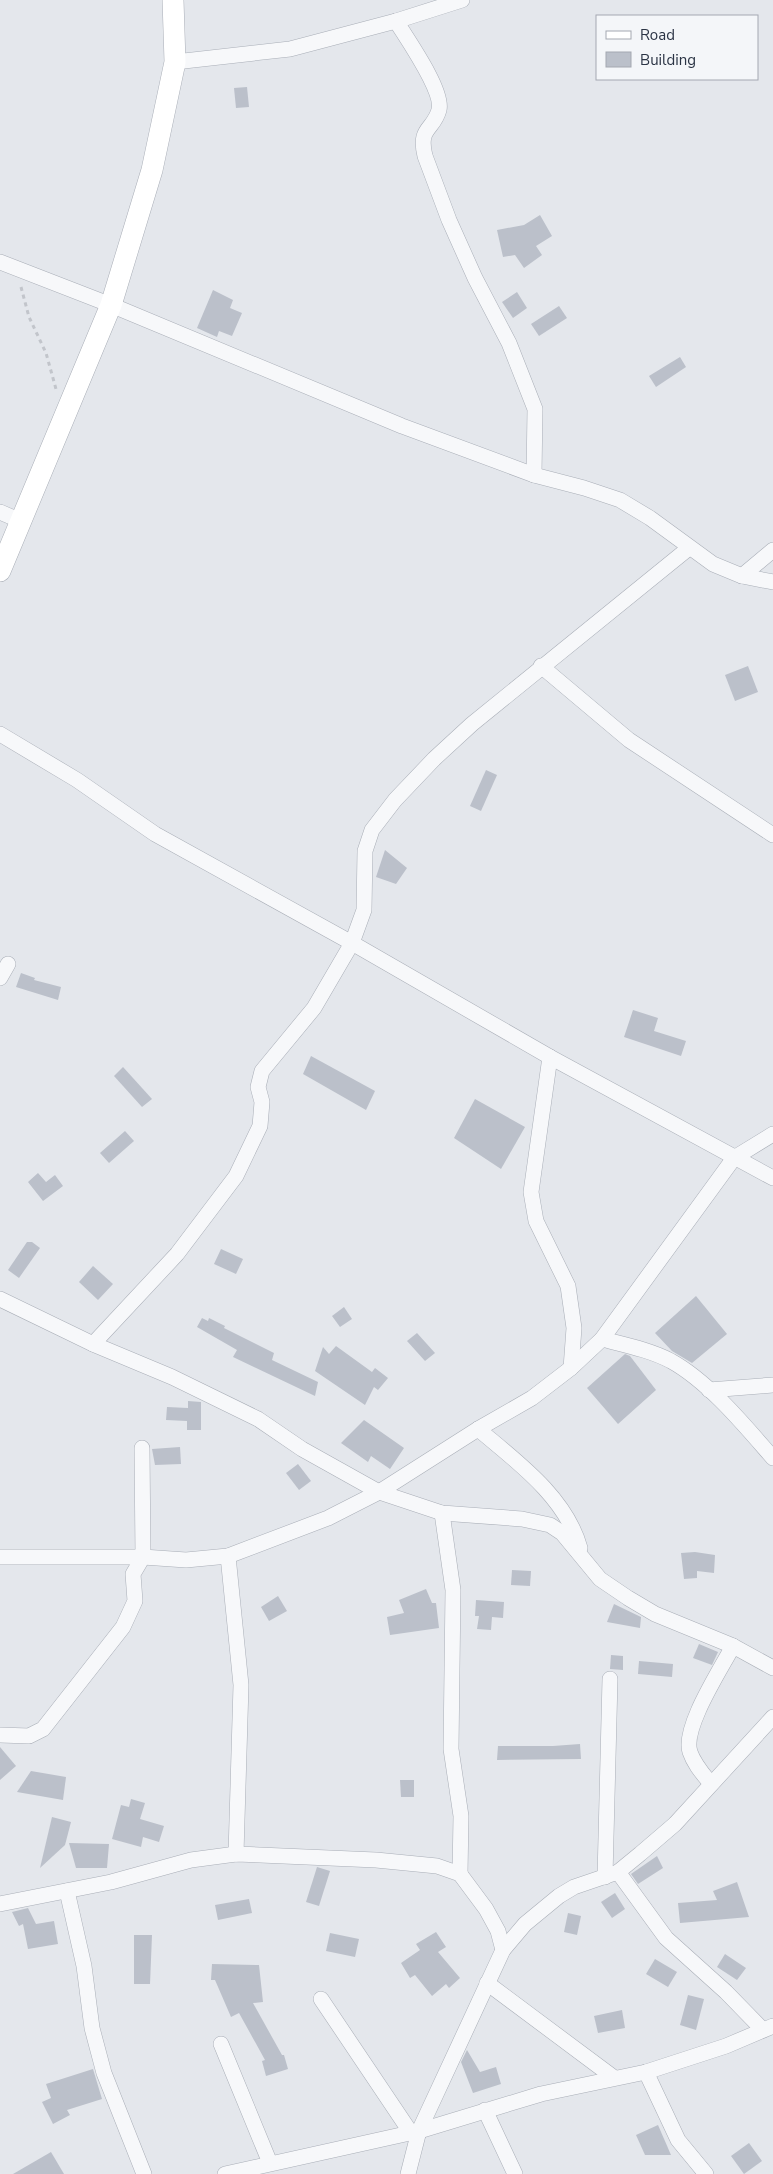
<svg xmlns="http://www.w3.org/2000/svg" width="773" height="2174" viewBox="0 0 773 2174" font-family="'Nunito Sans',sans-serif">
  <rect width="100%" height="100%" fill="#e4e7ec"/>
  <g fill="#bbc0ca">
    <polygon points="247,87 249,107 236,108 234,88"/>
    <polygon points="540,215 552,236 536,246 542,255 524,268 515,255 503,257 497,230 524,225"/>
    <polygon points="213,290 233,300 230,308 242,313 232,336 219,331 217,337 197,328"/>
    <polygon points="517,292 527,308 513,318 502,302"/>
    <polygon points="559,306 567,318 539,336 531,324"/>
    <polygon points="680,357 686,367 656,387 649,376"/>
    <polygon points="748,666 758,692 735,701 725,675"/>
    <polygon points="486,770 497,775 481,811 470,806"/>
    <polygon points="385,850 407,868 396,884 376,877"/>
    <polygon points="21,973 35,978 34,980 61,987 58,1000 16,987"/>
    <polygon points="633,1010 658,1018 654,1031 686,1041 681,1056 624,1037"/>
    <polygon points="311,1056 375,1091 366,1110 303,1074"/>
    <polygon points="123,1067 152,1099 142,1107 114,1076"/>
    <polygon points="475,1099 525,1127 501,1169 454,1138"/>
    <polygon points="125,1131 134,1141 109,1163 100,1153"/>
    <polygon points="38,1173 46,1182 55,1175 63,1186 43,1201 28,1182"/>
    <polygon points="27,1242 32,1242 40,1248 19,1278 8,1270"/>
    <polygon points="221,1249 243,1259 236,1274 214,1264"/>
    <polygon points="93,1266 113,1284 98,1300 79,1282"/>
    <polygon points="696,1296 727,1334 692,1363 672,1351 655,1333"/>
    <polygon points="344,1307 352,1319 340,1327 332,1316"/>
    <polygon points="202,1318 208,1321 209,1318 225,1326 224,1328 274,1353 272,1360 318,1382 315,1396 233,1357 237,1350 197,1327"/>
    <polygon points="417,1333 435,1353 425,1361 407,1341"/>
    <polygon points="336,1346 372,1372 375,1368 388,1378 378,1390 374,1387 365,1405 315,1371 323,1347 329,1354"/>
    <polygon points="625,1354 630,1356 656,1390 618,1424 587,1388"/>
    <polygon points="188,1401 201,1402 201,1430 187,1430 187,1421 166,1420 167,1407 188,1408"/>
    <polygon points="364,1420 404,1448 390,1469 371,1456 368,1462 341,1443"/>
    <polygon points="180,1447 181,1464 155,1465 152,1449"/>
    <polygon points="298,1464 311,1481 299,1490 286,1473"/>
    <polygon points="695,1552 715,1555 714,1573 697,1571 697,1578 684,1579 681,1553"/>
    <polygon points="512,1570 531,1571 530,1586 511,1585"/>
    <polygon points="426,1589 432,1603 436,1603 439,1628 390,1635 387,1617 404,1613 399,1600"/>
    <polygon points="278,1596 287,1611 269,1621 261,1607"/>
    <polygon points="476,1600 504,1602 503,1618 492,1617 491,1630 477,1629 479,1616 475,1616"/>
    <polygon points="614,1604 641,1617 640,1628 607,1622"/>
    <polygon points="699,1644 718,1652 712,1665 693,1658"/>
    <polygon points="611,1655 623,1656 623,1670 610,1669"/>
    <polygon points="639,1661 673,1664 672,1677 638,1674"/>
    <polygon points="580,1744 581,1759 497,1760 498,1746 553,1746"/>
    <polygon points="0,1747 16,1766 0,1780"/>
    <polygon points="31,1771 66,1777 63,1800 17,1792"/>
    <polygon points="400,1780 414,1780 414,1797 401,1797"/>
    <polygon points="131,1799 145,1803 140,1819 164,1826 159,1842 143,1837 141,1847 112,1839 121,1805 129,1807"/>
    <polygon points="52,1817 71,1822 65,1845 40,1868"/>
    <polygon points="69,1843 109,1844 107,1868 76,1868"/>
    <polygon points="657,1856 663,1868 638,1884 631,1874"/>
    <polygon points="317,1867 330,1871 319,1906 306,1902"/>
    <polygon points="737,1882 749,1917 680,1923 678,1903 717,1900 713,1891"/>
    <polygon points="615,1893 625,1909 612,1918 601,1902"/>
    <polygon points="249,1899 252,1913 218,1920 215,1905"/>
    <polygon points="28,1908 36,1924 54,1921 58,1944 28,1949 23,1924 19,1926 12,1912"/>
    <polygon points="568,1913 581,1916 577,1935 564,1932"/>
    <polygon points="436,1932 446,1947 438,1952 460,1978 449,1988 446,1984 432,1996 415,1975 410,1978 401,1963 420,1950 416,1944"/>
    <polygon points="330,1933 359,1939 355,1957 326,1951"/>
    <polygon points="134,1935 152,1935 150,1984 134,1984"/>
    <polygon points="725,1954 746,1968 737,1980 717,1967"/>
    <polygon points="655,1959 677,1972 668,1987 646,1974"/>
    <polygon points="212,1964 259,1965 263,2002 253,2003 282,2055 284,2055 288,2069 266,2076 262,2061 265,2060 239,2013 231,2017 215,1980 211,1980"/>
    <polygon points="688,1995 704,1999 696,2030 680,2025"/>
    <polygon points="622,2010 625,2028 598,2033 594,2016"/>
    <polygon points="467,2050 480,2072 496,2067 501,2084 473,2093 461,2062"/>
    <polygon points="93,2069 102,2099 67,2110 70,2115 53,2124 42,2102 51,2098 46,2084"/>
    <polygon points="658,2125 671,2155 645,2155 636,2135"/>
    <polygon points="749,2143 762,2161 744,2174 731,2156"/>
    <polygon points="51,2152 64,2174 13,2174"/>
  </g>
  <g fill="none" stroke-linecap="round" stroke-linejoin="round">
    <defs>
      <g id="minor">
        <path d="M396,21c11,18 48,70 43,89 -6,21 -21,17 -14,46l24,64 26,58 34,65 26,66 -1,66"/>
        <polyline points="175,62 290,49 396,21 462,0"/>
        <polyline points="0,262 111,305 402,426 534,475 584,488 620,500 650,518 713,564 742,576 773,582"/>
        <polyline points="0,512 21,521"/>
        <polyline points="742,576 773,550"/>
        <polyline points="541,666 629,740 773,835"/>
        <polyline points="0,734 77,780 155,834 352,943 550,1057 773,1178"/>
        <polyline points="0,978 8,964"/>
        <polyline points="550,1057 531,1192 536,1221 568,1286 574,1328 571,1368"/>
        <polyline points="0,1299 93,1344 172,1377 258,1419 302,1449 379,1492 442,1513 522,1519 550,1525 562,1533 600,1579 628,1598 655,1614 733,1646 773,1668"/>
        <path d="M602,1339c23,6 48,11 69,22 38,21 74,65 102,97"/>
        <polyline points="93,1344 177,1254 236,1176 260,1126 262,1102 258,1087 262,1071 314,1008 352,943 364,910 365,851 372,830 395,800 434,759 472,724 689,548"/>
        <polyline points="709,1390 773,1385"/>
        <path d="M478,1429c38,32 88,68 102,119"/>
        <polyline points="442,1513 453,1590 451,1749 461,1816 460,1874"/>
        <polyline points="228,1556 241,1685 236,1854"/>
        <polyline points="0,1557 143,1557 186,1560 228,1556 328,1518 379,1492 478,1429 532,1398 571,1368 602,1339 734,1158 773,1134"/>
        <polyline points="0,1735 29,1736 43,1729 123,1627 135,1601 133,1574 143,1557 142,1448"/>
        <path d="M711,1784c-8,-10 -17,-20 -21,-32 -8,-24 31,-83 43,-106"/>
        <polyline points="618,1872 666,1938 726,1992 763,2030"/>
        <polyline points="605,1877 610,1679"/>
        <polyline points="67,1891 84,1966 92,2028 104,2073 144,2174"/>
        <polyline points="0,1904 111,1882 191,1860 236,1854 376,1860 437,1866 460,1874 486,1909 498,1931 503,1950"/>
        <polyline points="487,1983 613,2077"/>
        <polyline points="321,1999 411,2133"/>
        <polyline points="221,2044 270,2163"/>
        <polyline points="646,2072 678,2140 706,2174"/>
        <polyline points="485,2110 515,2174"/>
        <polyline points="225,2174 419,2131 541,2094 646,2072 726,2046 773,2026"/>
        <polyline points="408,2174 419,2131 503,1950 525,1924 559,1896 574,1887 618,1872 640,1854 675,1824 773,1717"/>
      </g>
      <polyline id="secondary" points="0,571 111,305 152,170 175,62 173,0"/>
    </defs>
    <use href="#minor" stroke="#a9aeb7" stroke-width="16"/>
    <use href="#secondary" stroke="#a9aeb7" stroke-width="22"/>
    <polyline stroke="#c2c5cb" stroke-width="3" stroke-dasharray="4 4" stroke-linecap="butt" points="21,287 29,317 46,353 56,389"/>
    <use href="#minor" stroke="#f7f8fa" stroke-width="15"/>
    <use href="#secondary" stroke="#fff" stroke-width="21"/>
  </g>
  <rect x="596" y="15" width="162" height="65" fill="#f4f6f9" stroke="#a4a8b1"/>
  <rect x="606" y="31" width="25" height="8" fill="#ffffff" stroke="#a4a8b1"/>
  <text x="640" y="40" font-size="15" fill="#2b3445">Road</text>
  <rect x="606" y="52" width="25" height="15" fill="#bbc0ca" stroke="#a4a8b1"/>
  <text x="640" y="65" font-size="15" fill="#2b3445">Building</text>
</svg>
